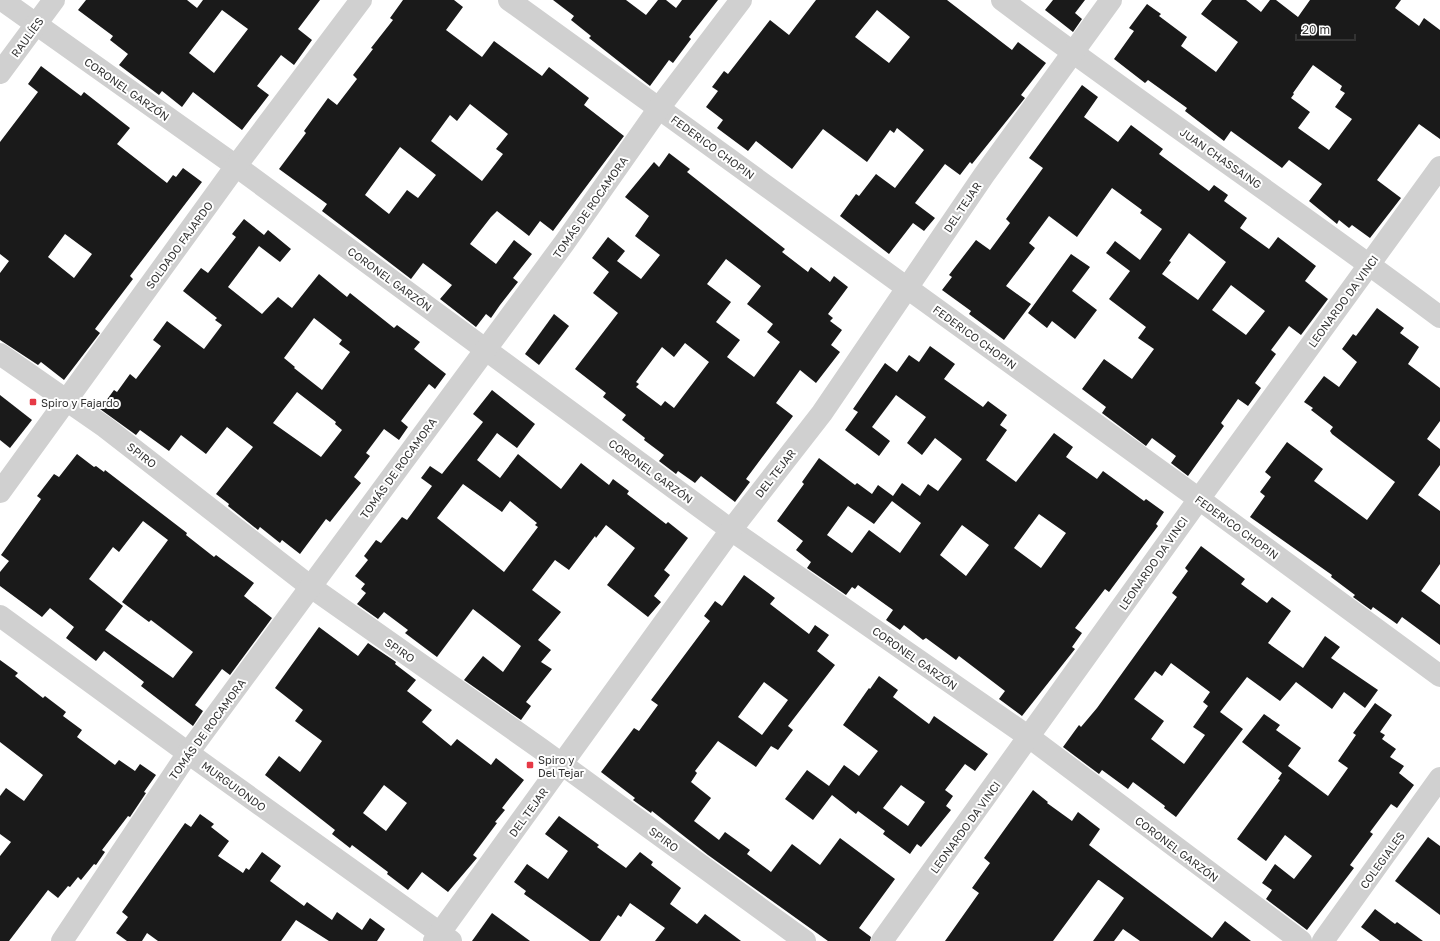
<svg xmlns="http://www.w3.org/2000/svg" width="1440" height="941" viewBox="0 0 1440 941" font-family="'Golos Text',sans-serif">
  <rect width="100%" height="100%" fill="#fff"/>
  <g fill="#1a1a1a" fill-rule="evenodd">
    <path d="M86,0h101l10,8 6,-8h117l-22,29 14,11 -18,25 -13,-10 -24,31 12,9 -27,35 -49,-38 -11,15 -20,-16 -3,4 -40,-30 9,-11 -18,-14 3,-4 -35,-26zM222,10l26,19 -34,44 -25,-20z"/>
    <path d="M403,0h51l9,7 -17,23 36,27 12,-16 48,35 7,-9 40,31 -5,7 40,31 -71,95 -13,-10 -11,15 -32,-25 -6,6 -21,27 26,20 18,-24 18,14 -19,24 5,4 -18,23 -9,13 -5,-4 -10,13 -36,-28 12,-14 -29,-22 -12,16 -89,-68 5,-7 -48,-35 27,-36 -2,-2 24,-33 9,7 20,-26 -4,-4 20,-26 -2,-1 22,-28 -3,-2zM470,104l38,30 -12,15 7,5 -21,27 -51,-40 19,-26 7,6zM400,147l36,28 -18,23 -11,-8 -18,24 -24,-19z"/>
    <polygon points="553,0 626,0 646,15 658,0 666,0 676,8 682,0 718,0 689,37 691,39 673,63 669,60 650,86 589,38 591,36 571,20 574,16"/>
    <path d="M816,0h131l65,50 6,-8 28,21 -25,32 4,3 -53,66 -2,-2 -10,13 -15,-11 -30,39 20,15 -11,13 -11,-8 -24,31 -49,-38 16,-22 3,2 17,-22 19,14 29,-38 -27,-22 -3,5 -4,-3 -23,32 -44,-33 -31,40 -36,-28 -8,10 -31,-23 6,-8 -17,-13 12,-16 -6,-4 12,-16 4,3 42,-54 19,15zM877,10l33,27 -21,26 -34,-26z"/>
    <polygon points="1053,0 1085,0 1075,13 1082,19 1073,32 1045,10"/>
    <path d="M1212,0h34l15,12 9,-12h6l22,17 12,-17h91l-6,8 24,18 5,-8 16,12v109l-21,-15 -42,56 24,18 -31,40 -18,-13 -3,3 -10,-8 -2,4 -28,-23 13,-17 -33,-24 -7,8 -51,-37 -7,10 -39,-30 2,-3 -39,-28 -3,3 -31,-24 20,-28 -5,-3 18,-24 14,10 -2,2 28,21 -6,9 35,26 22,-30 -37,-28zM1313,65l29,21 -2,4 5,3 -10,14 17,12 -23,31 -31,-22 12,-16 -19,-14 3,-4 -1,-1z"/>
    <path d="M41,66l40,30 3,-4 46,36 -13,16 50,39 6,-8 3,2 7,-9 19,14 -72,94 3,3 -38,50 5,4 -36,47 -23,-18 -3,3 -38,-25v-67l9,-12 -9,-7v-112l38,-50 -10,-8zM65,234l27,20 -18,24 -26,-21z"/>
    <path d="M1082,85l16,12 -14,20 34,25 13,-17 32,24 -4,5 50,37 5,-6 14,10 -4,6 23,17 -7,10 29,21 9,-12 38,29 -11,15 23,18 -27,36 -12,-9 -18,24 5,4 -21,29 6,5 -13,18 -10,-7 -17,24 3,3 -36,50 -17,-13 5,-7 -24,-18 -6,8 -44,-33 4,-6 -24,-18 22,-30 28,20 22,-30 -16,-11 8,-11 -37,-28 21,-28 -24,-18 9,-12 25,19 22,-31 -22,-16 2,-3 -30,-22 -35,49 -28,-21 -20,27 6,5 -29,38 25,18 -27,36 -35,-26 2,-3 -29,-21 10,-13 -3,-2 27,-35 14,10 20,-27 -4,-4 37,-51 -14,-10zM1189,233l37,29 -28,38 -36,-26 9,-12 -2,-1zM1231,285l34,26 -19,24 -34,-25z"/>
    <path d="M669,153l21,16 -3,3 98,77 -3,3 26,20 3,-5 19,15 4,-6 14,11 -20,27 5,4 -3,3 12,9 -11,15 9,7 -24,31 -16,-13 -24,33 17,13 -47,63 4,3 -15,20 -34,-26 -6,7 -17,-12 -2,3 -17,-13 5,-6 -20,-15 1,-2 -23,-18 4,-5 -23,-18 3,-4 -31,-24 43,-56 -25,-20 16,-21 -17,-14 16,-21 17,14 -8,10 24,18 19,-24 -25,-19 14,-20 -24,-19 29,-35 5,5zM726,259l35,27 -14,18 26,20 -6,8 13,10 -26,35 -27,-20 13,-17 -24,-18 15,-20 -24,-18zM685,343l24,19 -35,46 -9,-7 -4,5 -25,-19 3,-3 -3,-2 26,-35 12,10z"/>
    <path d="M244,219l20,16 4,-5 23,19 -11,13 -21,-16 -31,41 34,27 16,-17 14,11 27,-34 28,23 3,-4 44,35 3,-3 23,17 -6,7 32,25 -11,15 -6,-5 -28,37 7,6 -9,13 -15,-11 -18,24 4,3 -16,21 7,6 -31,39 -4,-3 -26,35 -18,-14 -2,3 -20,-16 -2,3 -30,-24 1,-2 -13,-10 37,-47 -26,-20 -21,27 -25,-19 -12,16 -29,-21 -4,5 -36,-26 14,-19 3,2 13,-18 6,5 25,-33 -8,-6 14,-19 37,28 18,-24 -7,-5 2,-2 -34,-27 18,-23 7,5 28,-36 -4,-3zM314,318l28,22 -3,4 11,8 -28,38 -28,-22 1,-1 -11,-9zM297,392l39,30 -1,2 7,6 -21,27 -48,-34z"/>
    <polygon points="1071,254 1090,267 1072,291 1097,310 1075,339 1052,321 1047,328 1028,313"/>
    <polygon points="1377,308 1404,328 1400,333 1419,347 1408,364 1440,388 1440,421 1427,439 1440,449 1440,465 1418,495 1440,511 1440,564 1421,591 1440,605 1440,645 1402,617 1397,624 1373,607 1371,610 1353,597 1355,595 1331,577 1332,575 1250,517 1265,496 1260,492 1271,477 1265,472 1287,442 1323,469 1314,481 1367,520 1395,482 1332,434 1330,431 1333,427 1311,410 1313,408 1304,402 1324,376 1339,387 1357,362 1342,349 1353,334 1356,336"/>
    <polygon points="554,314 569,326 539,365 525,354"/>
    <path d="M930,346l25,18 -11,15 39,28 5,-6 19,14 -7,10 7,5 -21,30 30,22 38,-49 19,14 -7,10 31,22 6,-8 41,30 2,-2 18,13 -8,12 2,2 -49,66 -4,-3 -30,39 7,5 -10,14 3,2 -53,67 -23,-17 6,-8 -46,-35 -3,4 -30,-22 -3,2 -19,-15 -4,5 -14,-10 7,-10 -35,-25 -3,4 -3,-2 -6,8 -39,-27 4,-6 -15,-12 7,-9 -26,-20 27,-37 -2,-2 17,-24 36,27 2,-2 15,11 6,-9 15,11 9,-13 18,13 8,-12 10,7 24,-32 -27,-21 -13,17 -15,-12 19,-26 -30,-22 -24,32 18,14 -11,15 -34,-26 13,-18 -5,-3 32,-46 12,9 12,-17 10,7zM892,501l29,22 -21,30 -31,-23 -17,23 -25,-18 21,-29 26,18zM1039,514l27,19 -25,35 -27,-20zM962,525l27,20 -23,31 -26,-21z"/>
    <path d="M492,390l43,34 -18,24 -20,-15 -20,27 23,18 18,-24 43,35 20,-26 28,22 4,-6 16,12 -2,3 39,30 2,-2 20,16 -24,32 6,5 -16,21 7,6 -13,15 -41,-32 28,-37 -29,-23 -10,13 -1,-2 -26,34 -14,-10 -23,30 29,22 -23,28 13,10 -10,12 11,7 -26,33 5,4 -10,14 -57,-40 19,-24 20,16 18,-26 -48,-37 -36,48 -32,-24 3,-3 -24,-18 -6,7 -21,-15 9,-11 -5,-4 4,-5 -10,-8 13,-16 -4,-4 12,-16 5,3 21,-26 5,3 25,-34 -11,-8 9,-12 12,8 41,-52 -10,-8zM463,484l39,28 8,-11 27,22 -2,2 3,2 -34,45 -67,-54z"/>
    <polygon points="0,395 32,420 10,448 0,440"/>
    <path d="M77,454l17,13 2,-1 8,6 1,-2 82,63 -1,2 28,22 2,-2 38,28 -10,13 28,22 -42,57 -8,-6 -27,36 8,6 -10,15 -52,-40 3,-4 -40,-31 -8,10 -30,-23 8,-11 -24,-19 -8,9 -42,-31v-14l9,-11 -8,-6 40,-56 -4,-3 17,-22 5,3zM143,521l25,19 -46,62 27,20 2,-2 42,32 -20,26 -68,-48 18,-24 -34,-27 24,-32 6,5z"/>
    <path d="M1201,546l44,33 -4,5 26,19 5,-6 19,14 -23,32 35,25 22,-32 15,11 -9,11 47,32 -13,18 -21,-16 -12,17 -36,-27 -16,19 -33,-24 -27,35 23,17 -67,88 -12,-9 1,-2 -32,-24 -5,7 -26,-19 -3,4 -36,-27 16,-22 2,2 16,-19 80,-111 -5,-4 16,-22 -3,-3zM1171,663l39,29 -7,10 5,4 -15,21 12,8 -21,29 -33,-25 13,-18 -30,-22 21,-28 7,5z"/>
    <path d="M744,575l31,23 -5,6 39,30 6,-9 14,10 -12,16 18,14 -47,61 5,4 -15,20 -7,-4 -15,21 -38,-26 -23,30 2,2 -6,9 20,16 -17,23 25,19 6,-8 25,18 -3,4 24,18 21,-28 28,21 20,-27 55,41 -36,49 12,9 -1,4h-42l-120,-86 -56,-44 -1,2 -18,-13 2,-2 -34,-26 33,-44 5,3 19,-26 -7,-5 59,-79 -6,-5 11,-15 7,5zM764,682l24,18 -26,35 -24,-18z"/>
    <path d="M319,627l39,29 10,-13 28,19 -1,2 21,16 -9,11 25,19 -10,12 29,24 6,-7 34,26 5,-7 28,22 -22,28 3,2 -10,12 2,1 -24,32 4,3 -29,34 -26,-20 -14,18 -21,-16 1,-2 -36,-27 -2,3 -18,-14 3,-4 -70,-55 14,-19 21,16 22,-31 -27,-20 8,-11 -28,-22zM384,785l23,18 -21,28 -23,-18z"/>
    <polygon points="0,660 18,673 15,676 43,698 45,696 66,712 63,716 82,730 77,737 115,765 119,760 135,771 140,764 156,775 144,792 146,793 130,817 128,816 102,850 105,852 96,865 94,864 81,880 78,877 70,887 68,886 58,898 48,890 9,941 0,941 0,856 11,842 0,834 0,796 6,788 24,801 43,775 0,742"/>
    <path d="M879,676l19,14 -5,7 36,27 5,-8 54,38 -13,17 -10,-7 -20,26 8,6 -7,10 5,4 -30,37 -4,-3 -7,10 -27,-20 2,-3 -27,-20 -2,3 -24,-19 -19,25 -28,-21 22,-29 22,16 15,-21 15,11 19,-25 -35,-26 26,-37 1,1zM901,785l24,17 -17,24 -25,-18z"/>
    <polygon points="1375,703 1392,715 1380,732 1385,735 1382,739 1396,749 1390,757 1404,766 1399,773 1414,785 1397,808 1391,804 1370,832 1373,834 1350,865 1354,868 1307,930 1266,899 1272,890 1262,883 1275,864 1294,879 1312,856 1285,835 1266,861 1237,839 1280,780 1278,779 1282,773 1242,742 1264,714 1280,725 1276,730 1301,748 1288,766 1328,796 1348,768 1338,761 1356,735 1353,733"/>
    <polygon points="1033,790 1048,802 1047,803 1072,821 1078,812 1100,829 1089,845 1212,938 1225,921 1251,941 1140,941 1123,929 1114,941 1093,941 1124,898 1099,880 1098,880 1053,941 945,941 979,893 972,888 990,863 984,858"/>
    <polygon points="200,814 214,824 211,827 229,841 218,856 243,873 246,868 249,870 262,852 281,866 270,881 304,906 307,902 332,920 337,912 362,930 370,918 385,929 377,941 329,941 296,920 281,941 158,941 147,933 142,941 127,941 116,933 128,917 122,912 185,823 191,827"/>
    <polygon points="559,816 599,845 597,847 626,868 640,852 653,862 651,865 681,888 670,904 697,924 705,914 741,941 655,941 665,928 630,903 621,917 618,915 600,941 590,941 524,894 526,891 514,882 527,864 548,879 568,851 545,834"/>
    <polygon points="1428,837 1440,846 1440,915 1395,881"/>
    <polygon points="1375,909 1395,924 1397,922 1423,941 1380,941 1361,927"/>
    <polygon points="492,913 530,941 472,941"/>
  </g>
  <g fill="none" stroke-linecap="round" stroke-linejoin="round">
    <g stroke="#d0d0d0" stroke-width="22">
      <polyline points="2,0 236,166 731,530 1029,737 1301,941"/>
      <polyline points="509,0 1199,499 1440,676"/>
      <path d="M1002,0c144,108 294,209 438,317"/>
      <polyline points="0,73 54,0"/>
      <polyline points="0,354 105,427 311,587 541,749 805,941"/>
      <polyline points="0,492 236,166 361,0"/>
      <polyline points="0,616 188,753 451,941"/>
      <polyline points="62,941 188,753 565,242 659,108 741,0"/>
      <polyline points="434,941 731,530 822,413 984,175 1111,0"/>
      <polyline points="882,941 1199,499 1440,167"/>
      <polyline points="1323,941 1440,778"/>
    </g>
  </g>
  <g fill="#e63946" stroke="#fff" stroke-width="1.5">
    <rect x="29" y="398" width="8" height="8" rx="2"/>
    <rect x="526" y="761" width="8" height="8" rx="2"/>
  </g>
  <g text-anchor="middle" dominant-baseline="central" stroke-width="4" stroke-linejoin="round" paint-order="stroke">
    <g font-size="11" fill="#333" stroke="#fff">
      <text transform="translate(27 37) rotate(-54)">RAULÍES</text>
      <text transform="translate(127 89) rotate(35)">CORONEL GARZÓN</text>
      <text transform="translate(713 147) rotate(36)">FEDERICO CHOPIN</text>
      <text transform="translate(1221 158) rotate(35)">JUAN CHASSAING</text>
      <text transform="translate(590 207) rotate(-55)">TOMÁS DE ROCAMORA</text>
      <text transform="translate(962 207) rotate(-56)">DEL TEJAR</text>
      <text transform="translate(179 245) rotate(-54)">SOLDADO FAJARDO</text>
      <text transform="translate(390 279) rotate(36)">CORONEL GARZÓN</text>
      <text transform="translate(1343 301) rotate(-54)">LEONARDO DA VINCI</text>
      <text transform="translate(975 337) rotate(36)">FEDERICO CHOPIN</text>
      <text transform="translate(142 455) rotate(38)">SPIRO</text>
      <text transform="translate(398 468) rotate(-54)">TOMÁS DE ROCAMORA</text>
      <text transform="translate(651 471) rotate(36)">CORONEL GARZÓN</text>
      <text transform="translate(775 473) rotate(-52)">DEL TEJAR</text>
      <text transform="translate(1237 527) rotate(36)">FEDERICO CHOPIN</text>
      <text transform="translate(1153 563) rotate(-55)">LEONARDO DA VINCI</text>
      <text transform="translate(400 650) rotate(35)">SPIRO</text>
      <text transform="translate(915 658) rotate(35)">CORONEL GARZÓN</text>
      <text transform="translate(207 729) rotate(-54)">TOMÁS DE ROCAMORA</text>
      <text transform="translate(234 786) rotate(36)">MURGUIONDO</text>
      <text transform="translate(528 812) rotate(-54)">DEL TEJAR</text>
      <text transform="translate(965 827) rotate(-54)">LEONARDO DA VINCI</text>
      <text transform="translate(664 839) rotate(36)">SPIRO</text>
      <text transform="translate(1177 849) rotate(37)">CORONEL GARZÓN</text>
      <text transform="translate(1382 860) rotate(-54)">COLEGIALES</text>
    </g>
    <g font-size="11" fill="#333" stroke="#fff" text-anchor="start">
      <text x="41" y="402">Spiro y Fajardo</text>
      <text x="538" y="759">Spiro y<tspan x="538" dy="13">Del Tejar</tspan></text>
    </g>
  </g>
  <path d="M1296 34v6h59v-6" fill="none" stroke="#333333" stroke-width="2"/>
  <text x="1302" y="34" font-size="12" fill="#333333" stroke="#ffffff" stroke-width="3" paint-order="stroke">20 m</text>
</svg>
